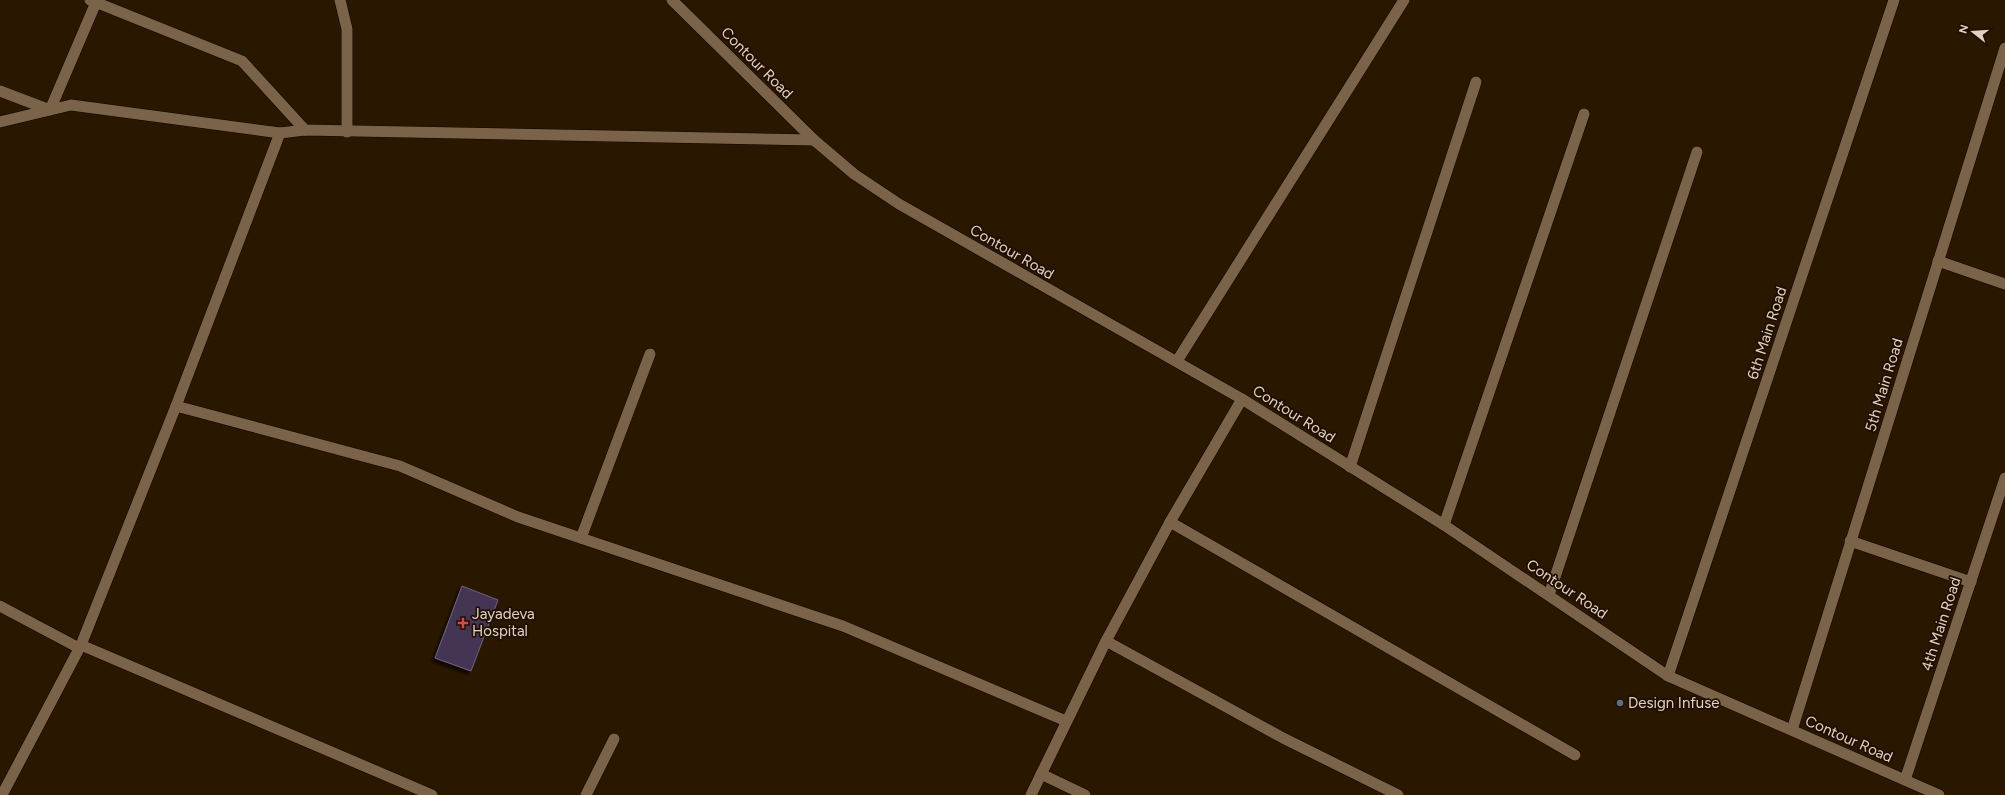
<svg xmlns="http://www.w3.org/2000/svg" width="2005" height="795" viewBox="0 0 2005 795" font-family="Figtree,sans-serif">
  <defs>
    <filter id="shadow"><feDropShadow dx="-3.5" dy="3.5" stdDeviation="1" flood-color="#0009"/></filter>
  </defs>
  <rect width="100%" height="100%" fill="#2a1700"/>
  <polygon fill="#443454" stroke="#716281" filter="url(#shadow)" points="462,586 498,600 471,671 435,658"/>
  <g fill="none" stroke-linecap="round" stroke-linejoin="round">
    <defs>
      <polyline id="service" points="1177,361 1404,0"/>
      <g id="minor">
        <polyline points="90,0 242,61 305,130"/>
        <polyline points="340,0 347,29 347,132"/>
        <polyline points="0,91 50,110 97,0"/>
        <polyline points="0,122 71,105 280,133"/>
        <polyline points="1938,261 2005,284"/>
        <polyline points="176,406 400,466 518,517 843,626 1066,721"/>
        <polyline points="1350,467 1476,82"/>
        <polyline points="1170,522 1575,755"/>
        <polyline points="1444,525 1584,114"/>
        <polyline points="581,538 650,354"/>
        <polyline points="1850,541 1971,582"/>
        <polyline points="1549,595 1697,152"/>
        <polyline points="0,606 79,648"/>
        <polyline points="1106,641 1283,738 1398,795"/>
        <polyline points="81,645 432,795"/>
        <polyline points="1668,676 1894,0"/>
        <polyline points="1792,730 2005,48"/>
        <polyline points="1041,774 1085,795"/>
        <polyline points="1905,780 2005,478"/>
        <polyline points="2,795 81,645 176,406 280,133 305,130 814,140"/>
        <polyline points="586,795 614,739"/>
        <polyline points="1031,795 1106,641 1170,522 1242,399"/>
      </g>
      <polyline id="tertiary" points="672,0 814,140 854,174 899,204 1242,399 1444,525 1668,676 1939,795"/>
    </defs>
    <use href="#service" stroke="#120300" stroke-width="12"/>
    <use href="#minor" stroke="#120300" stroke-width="12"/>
    <use href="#tertiary" stroke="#120300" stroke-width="12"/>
    <use href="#service" stroke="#7a6348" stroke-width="11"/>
    <use href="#minor" stroke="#7a6348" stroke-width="11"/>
    <use href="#tertiary" stroke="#7a6348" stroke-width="11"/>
  </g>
  <path fill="#e0444e" stroke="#200e00" stroke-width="1.5" d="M461 617h4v4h4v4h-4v4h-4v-4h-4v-4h4z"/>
  <circle fill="#5c6f8a" stroke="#200e00" stroke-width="1.5" cx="1620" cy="703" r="4"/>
  <g text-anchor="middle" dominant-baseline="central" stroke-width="3.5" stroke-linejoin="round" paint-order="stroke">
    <g font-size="15" fill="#e0d3c4" stroke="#200e00">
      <text transform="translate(757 63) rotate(45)">Contour Road</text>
      <text transform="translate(1012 252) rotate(30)">Contour Road</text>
      <text transform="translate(1767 333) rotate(-72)">6th Main Road</text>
      <text transform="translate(1884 385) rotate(-73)">5th Main Road</text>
      <text transform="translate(1294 414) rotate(32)">Contour Road</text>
      <text transform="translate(1567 589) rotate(34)">Contour Road</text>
      <text transform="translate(1941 624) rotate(-72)">4th Main Road</text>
      <text transform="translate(1849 739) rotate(24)">Contour Road</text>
    </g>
    <g font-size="15" fill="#e0d3c4" stroke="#200e00" text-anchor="start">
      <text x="472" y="614">Jayadeva<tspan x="472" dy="17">Hospital</tspan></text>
      <text x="1628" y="703">Design Infuse</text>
    </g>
  </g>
  <g transform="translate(1973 32) rotate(287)" stroke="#200e00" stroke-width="3" paint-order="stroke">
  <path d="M0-3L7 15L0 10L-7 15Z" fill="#e0d3c4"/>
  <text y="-6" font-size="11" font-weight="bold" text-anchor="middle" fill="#e0d3c4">N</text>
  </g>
</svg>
